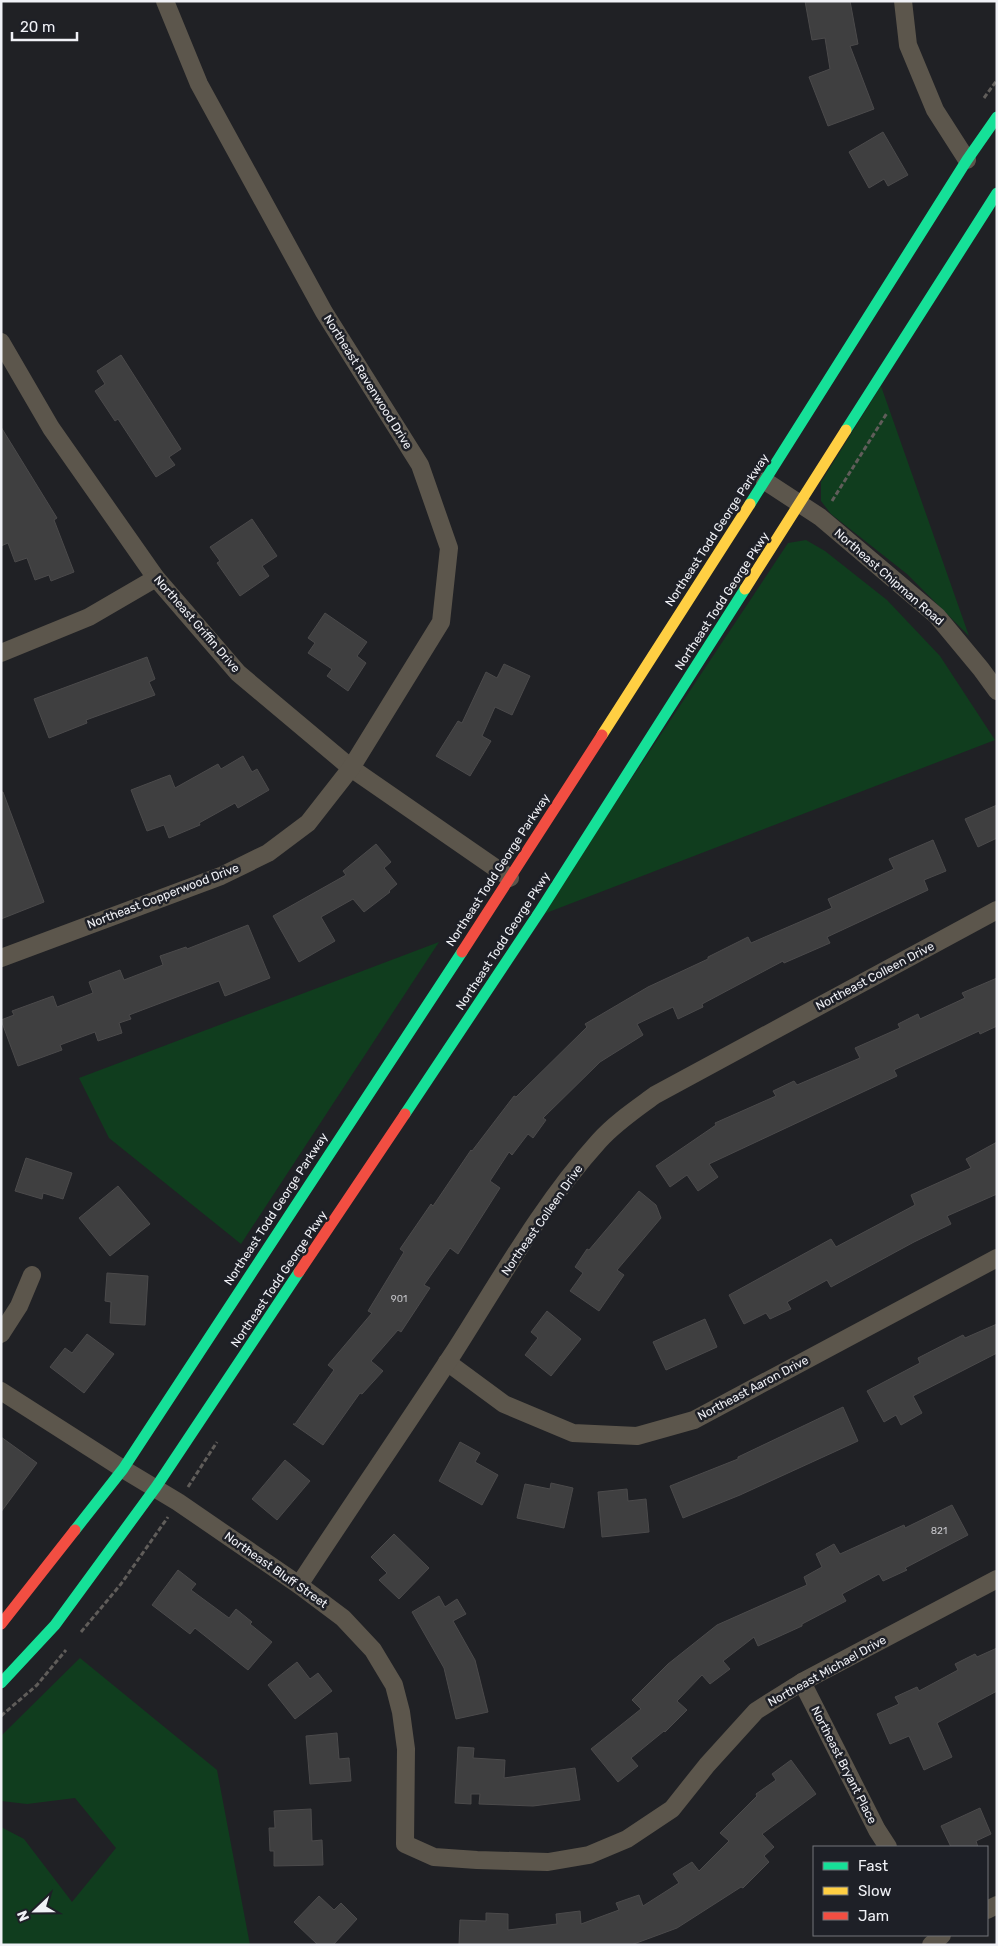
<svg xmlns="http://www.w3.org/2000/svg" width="998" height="1946" viewBox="0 0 998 1946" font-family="Rubik,sans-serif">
  <rect width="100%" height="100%" fill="#202125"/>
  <g fill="#103d1e">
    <polygon points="881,386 969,636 907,574 831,514 821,501 821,482"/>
    <polygon points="806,540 825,551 887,600 940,656 995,740 541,915 788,543"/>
    <polygon points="439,942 241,1244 109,1138 79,1078"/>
    <polygon points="80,1658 217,1770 250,1945 1,1945 1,1827 24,1839 72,1902 116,1848 75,1798 27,1804 1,1801 1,1736"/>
  </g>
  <g fill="#3f3f40" stroke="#4b4a4b">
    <polygon points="805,1 850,1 858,44 850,46 874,109 828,126 809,77 830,69 825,38 812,40"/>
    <polygon points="883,132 908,175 888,186 884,179 869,188 849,152"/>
    <polygon points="121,355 181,449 169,457 175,465 156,477 118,419 115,421 95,391 105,384 97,371"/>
    <polygon points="1,427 57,518 54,520 74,572 51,581 49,575 35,580 27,558 15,562 8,543 1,546"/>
    <polygon points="252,519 277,556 262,566 269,576 240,596 217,563 220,561 210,547"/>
    <polygon points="325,613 367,642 357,656 366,663 348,691 327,676 332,669 308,653 315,643 308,638"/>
    <polygon points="147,657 155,679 149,682 155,695 86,720 87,723 49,738 34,699"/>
    <polygon points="504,664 530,676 512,715 495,707 482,736 491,741 470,776 436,756 458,721 462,723 486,672 497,678"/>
    <polygon points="243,756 252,772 257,769 269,790 238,808 235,803 199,823 200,825 169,838 164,825 147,831 131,790 170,775 175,788 218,764 221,769"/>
    <polygon points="1,792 3,792 44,902 1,919"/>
    <polygon points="997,805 997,838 978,847 965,819"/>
    <polygon points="933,840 946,871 924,880 928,890 827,937 830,943 784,963 783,961 702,1004 703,1007 678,1019 673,1007 637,1024 643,1035 600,1062 543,1118 546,1120 533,1138 528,1134 512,1155 509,1152 490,1181 500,1188 458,1254 450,1248 424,1285 430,1288 401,1332 398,1330 371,1361 383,1371 362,1394 360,1393 323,1445 293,1424 295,1424 334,1370 328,1365 372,1313 368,1311 404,1252 400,1249 431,1204 433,1206 471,1150 472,1151 514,1096 516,1097 587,1027 585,1024 648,987 708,959 708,957 748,937 751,943 832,908 828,899 894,869 889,859"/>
    <polygon points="376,844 391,862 384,868 397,884 389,891 390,892 364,912 353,899 321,917 335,941 299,962 273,916 346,875 343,871"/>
    <polygon points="248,925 270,978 225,996 219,981 129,1015 131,1019 119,1023 122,1033 98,1041 95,1032 60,1045 62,1050 18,1066 1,1020 14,1015 12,1011 53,996 57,1007 93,993 89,982 120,970 124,980 163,965 160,956 186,947 187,949"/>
    <polygon points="997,978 997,1026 980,1034 979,1031 894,1070 897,1076 709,1164 718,1177 698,1191 687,1175 670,1187 656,1166 716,1125 715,1123 776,1096 773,1091 794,1081 797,1085 860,1058 855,1048 900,1028 898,1024 918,1014 920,1019 965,998 962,993"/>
    <polygon points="997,1142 997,1194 947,1216 951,1224 914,1242 831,1287 827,1280 787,1302 791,1309 770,1319 766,1313 744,1324 729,1295 831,1239 836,1247 915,1205 911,1195 971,1168 966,1159"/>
    <polygon points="26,1158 72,1173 63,1199 43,1193 42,1199 15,1191"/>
    <polygon points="118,1186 150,1224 110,1256 79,1218"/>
    <polygon points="639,1191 656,1205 661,1218 617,1270 624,1275 599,1311 570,1291 583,1273 575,1267 587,1249 589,1250"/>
    <polygon points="107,1273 148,1276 145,1325 110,1323 111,1302 105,1301"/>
    <polygon points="547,1311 581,1339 551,1376 525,1355 538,1338 531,1332"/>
    <polygon points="705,1319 717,1347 666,1370 653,1342"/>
    <polygon points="997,1324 997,1353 913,1396 922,1413 901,1425 896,1415 884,1422 867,1391 920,1363 918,1358 963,1335 965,1338"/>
    <polygon points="87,1334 114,1354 84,1393 50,1367 65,1348 72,1353"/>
    <polygon points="843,1407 858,1441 740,1495 683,1518 670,1486 738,1459 738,1457"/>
    <polygon points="1,1437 37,1463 1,1512"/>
    <polygon points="460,1442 480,1453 475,1462 498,1475 482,1505 439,1481"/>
    <polygon points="285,1460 310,1481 277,1520 252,1499"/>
    <polygon points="551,1483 573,1488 564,1528 517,1518 525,1484 550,1489"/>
    <polygon points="627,1489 628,1501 646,1499 649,1532 602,1537 598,1492"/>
    <polygon points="952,1505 968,1535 905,1568 907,1570 883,1581 879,1574 842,1594 846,1601 802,1624 802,1626 758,1646 754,1637 723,1661 730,1669 710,1684 702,1675 677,1701 687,1710 665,1732 664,1731 631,1758 638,1766 618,1782 591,1749 641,1709 632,1700 668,1664 717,1625 807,1585 804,1577 822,1567 816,1554 834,1544 840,1554 904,1525 905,1528"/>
    <polygon points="394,1534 429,1568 399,1599 379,1580 387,1573 371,1557"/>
    <polygon points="178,1570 196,1584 191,1590 229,1618 236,1609 252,1622 250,1624 272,1642 248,1670 195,1628 190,1634 152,1605"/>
    <polygon points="439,1596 445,1607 457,1599 466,1614 453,1621 475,1660 488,1712 456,1719 444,1668 412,1612"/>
    <polygon points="997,1648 997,1691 937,1723 952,1757 924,1770 909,1736 890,1744 877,1714 899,1704 895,1697 917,1687 919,1691 958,1670 955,1664 975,1654 977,1657"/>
    <polygon points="297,1662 310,1679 318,1673 332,1691 295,1719 268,1685"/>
    <polygon points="337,1733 339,1759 349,1758 351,1781 310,1784 306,1736"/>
    <polygon points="458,1747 474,1748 473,1758 505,1760 504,1778 575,1768 580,1800 533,1806 479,1804 480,1794 471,1794 471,1804 455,1803"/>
    <polygon points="791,1760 816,1794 762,1834 774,1847 764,1856 769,1862 743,1888 741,1887 677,1928 631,1945 459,1945 460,1920 486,1921 486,1913 508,1914 508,1930 557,1924 556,1914 580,1911 581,1924 619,1910 616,1903 639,1895 643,1906 679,1883 673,1874 692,1862 699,1871 729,1841 720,1833 757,1796 756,1794 776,1780 772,1774"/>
    <polygon points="980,1808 991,1834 976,1841 978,1847 951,1847 941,1826"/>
    <polygon points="311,1809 312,1841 322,1840 323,1865 274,1866 274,1851 270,1851 269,1828 275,1828 274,1811"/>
    <polygon points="319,1896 334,1910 341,1903 357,1919 333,1945 318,1945 294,1922"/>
  </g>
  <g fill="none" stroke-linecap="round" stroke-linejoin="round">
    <g stroke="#605d5a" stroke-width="3" stroke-dasharray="5 2.5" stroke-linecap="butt">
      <polyline points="984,98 997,80"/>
      <polyline points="832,501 887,413"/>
      <polyline points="188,1487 217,1442"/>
      <polyline points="81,1632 121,1584 168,1517"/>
      <polyline points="1,1716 37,1685 66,1650"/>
    </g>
    <g stroke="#5c564c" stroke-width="18">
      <polyline points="903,1 908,45 935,110 967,160"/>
      <polyline points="1,342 51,428 156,578 238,673 351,768 510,878"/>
      <polyline points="765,481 820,517 937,616 981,669 997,691"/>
      <polyline points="1,653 89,617 156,578"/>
      <polyline points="1,958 221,876 268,853 308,823 351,768 441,622 449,548 420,465 324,312 199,84 165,1"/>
      <polyline points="1,1334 19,1306 32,1275"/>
      <polyline points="447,1362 504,1404 573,1433 637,1436 694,1420 997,1258"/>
      <polyline points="1,1391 123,1469 178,1502 299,1585 343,1618 373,1650 394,1685 401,1712 406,1749 405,1844 434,1857 477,1860 548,1862 589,1855 627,1839 672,1809 707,1765 756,1711 802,1682 997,1579"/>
      <path d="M299,1585c51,-78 104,-155 155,-233 46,-72 88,-148 145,-211 16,-18 37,-32 56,-46l342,-185"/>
      <polyline points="802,1682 877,1830 888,1847"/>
      <polyline points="987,1910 997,1905"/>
      <polyline points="931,1945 942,1935"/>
    </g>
    <g stroke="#16e098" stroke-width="11">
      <polyline points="846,430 997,193"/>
      <polyline points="750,504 967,160 997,117"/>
      <polyline points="405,1114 540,911 745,589"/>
      <polyline points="75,1530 123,1469 462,952"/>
      <polyline points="1,1683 55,1625 156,1487 299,1272"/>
    </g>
    <g stroke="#ffcf43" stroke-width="11">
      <polyline points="745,589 846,430"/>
      <polyline points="602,735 750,504"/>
    </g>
    <g stroke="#f24e42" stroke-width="11">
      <polyline points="462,952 602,735"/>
      <polyline points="299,1272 405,1114"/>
      <polyline points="1,1624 75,1530"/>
    </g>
  </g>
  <g text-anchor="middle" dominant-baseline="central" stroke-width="5" stroke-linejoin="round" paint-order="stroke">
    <g font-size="10" fill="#c4c4c8">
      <text x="399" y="1299">901</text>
      <text x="939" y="1531">821</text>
    </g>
    <g font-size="12" fill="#f0f1f6" stroke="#1e2027">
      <text transform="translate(368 382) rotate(58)">Northeast Ravenwood Drive</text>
      <text transform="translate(717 530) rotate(-57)">Northeast Todd George Parkway</text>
      <text transform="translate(889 577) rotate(41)">Northeast Chipman Road</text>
      <text transform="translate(722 601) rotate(-57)">Northeast Todd George Pkwy</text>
      <text transform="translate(197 624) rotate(49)">Northeast Griffin Drive</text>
      <text transform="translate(498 870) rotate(-57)">Northeast Todd George Parkway</text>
      <text transform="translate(163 896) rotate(-21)">Northeast Copperwood Drive</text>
      <text transform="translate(503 941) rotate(-57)">Northeast Todd George Pkwy</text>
      <text transform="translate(875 976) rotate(-28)">Northeast Colleen Drive</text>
      <text transform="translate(276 1209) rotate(-57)">Northeast Todd George Parkway</text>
      <text transform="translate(542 1220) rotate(-55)">Northeast Colleen Drive</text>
      <text transform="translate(279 1279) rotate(-56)">Northeast Todd George Pkwy</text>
      <text transform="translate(753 1388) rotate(-28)">Northeast Aaron Drive</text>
      <text transform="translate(276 1570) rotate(35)">Northeast Bluff Street</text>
      <text transform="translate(827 1671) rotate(-29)">Northeast Michael Drive</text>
      <text transform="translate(844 1765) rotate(63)">Northeast Bryant Place</text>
    </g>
  </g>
  <rect width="998" height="1946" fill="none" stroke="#f0f1f6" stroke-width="5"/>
  <rect x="813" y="1846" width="175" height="90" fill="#1e2027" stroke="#72747a"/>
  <rect x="823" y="1862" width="25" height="8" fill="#16e098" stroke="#72747a"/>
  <text x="858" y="1871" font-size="15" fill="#f0f1f6">Fast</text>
  <rect x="823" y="1887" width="25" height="8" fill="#ffcf43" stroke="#72747a"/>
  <text x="858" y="1896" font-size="15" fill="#f0f1f6">Slow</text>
  <rect x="823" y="1912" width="25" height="8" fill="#f24e42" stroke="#72747a"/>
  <text x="858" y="1921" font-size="15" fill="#f0f1f6">Jam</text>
  <g transform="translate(35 1911) rotate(248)" stroke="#1e2027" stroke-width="4" paint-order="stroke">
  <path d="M0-4L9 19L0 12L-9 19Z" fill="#f0f1f6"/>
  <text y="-8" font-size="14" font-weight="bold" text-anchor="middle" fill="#f0f1f6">N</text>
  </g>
  <path d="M12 32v8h65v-8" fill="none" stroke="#f0f1f6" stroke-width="2.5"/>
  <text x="20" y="32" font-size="15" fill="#f0f1f6" stroke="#1e2027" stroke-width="4" paint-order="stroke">20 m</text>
</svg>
